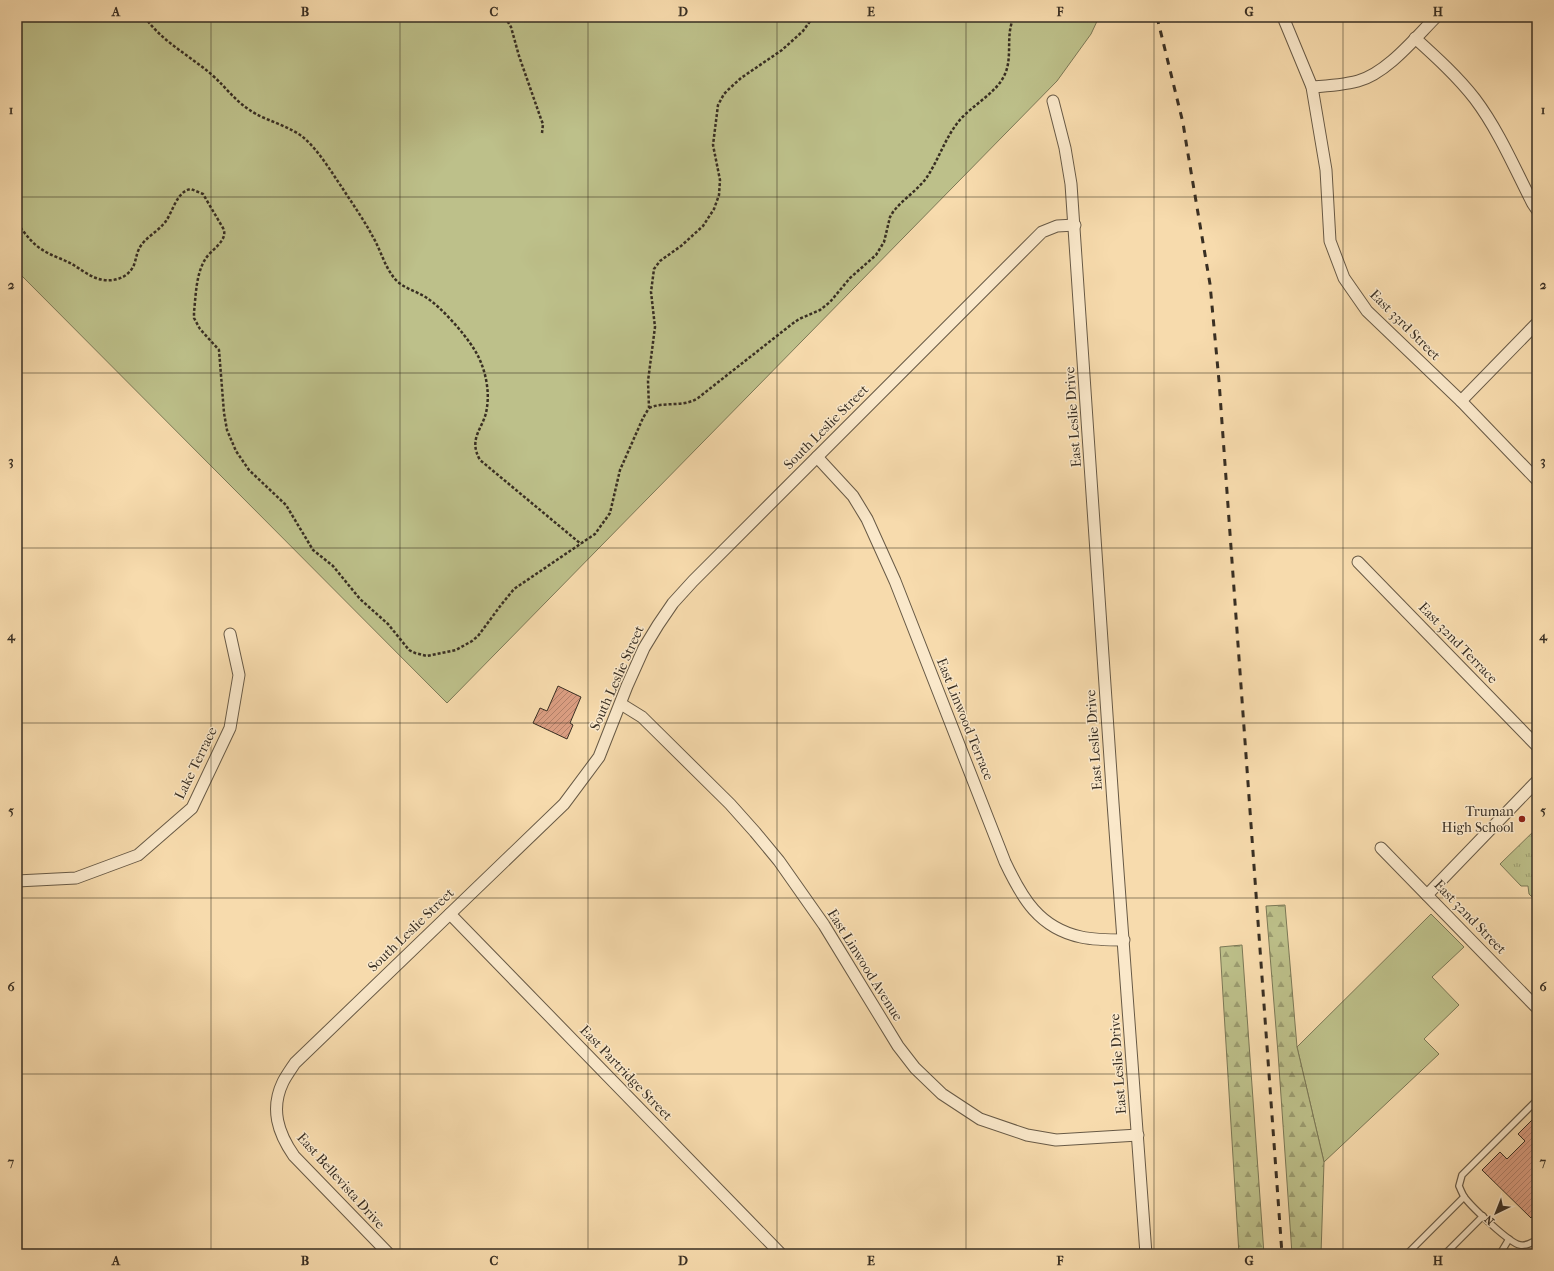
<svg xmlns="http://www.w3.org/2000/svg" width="1554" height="1271" viewBox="0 0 1554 1271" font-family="'IM FELL French Canon',serif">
  <defs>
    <pattern id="forest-firs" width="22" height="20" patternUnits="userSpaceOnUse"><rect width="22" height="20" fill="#bdc08a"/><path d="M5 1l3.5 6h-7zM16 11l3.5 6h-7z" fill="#9b9c70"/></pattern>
    <pattern id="park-tufts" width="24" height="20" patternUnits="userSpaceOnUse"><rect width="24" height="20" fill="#bdc08a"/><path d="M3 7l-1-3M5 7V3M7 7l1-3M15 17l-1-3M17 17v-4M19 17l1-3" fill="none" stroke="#9b9c70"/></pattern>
    <pattern id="building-hatch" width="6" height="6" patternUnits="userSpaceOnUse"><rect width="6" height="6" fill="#db9e82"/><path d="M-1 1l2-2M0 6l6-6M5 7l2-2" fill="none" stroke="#b3816a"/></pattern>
  </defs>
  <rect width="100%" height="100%" fill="#f7dbad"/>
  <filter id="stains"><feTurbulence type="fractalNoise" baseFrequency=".005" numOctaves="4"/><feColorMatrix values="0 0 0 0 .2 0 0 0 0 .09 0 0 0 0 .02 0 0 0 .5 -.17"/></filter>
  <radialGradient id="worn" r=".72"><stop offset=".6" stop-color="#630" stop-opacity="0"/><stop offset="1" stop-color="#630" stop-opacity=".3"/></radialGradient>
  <g fill="#bdc08a" stroke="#7b7856">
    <polygon points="17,17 1099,17 1091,34 1057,81 447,703 17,271"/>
    <polygon points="1431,914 1464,947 1432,977 1459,1005 1424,1039 1439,1054 1324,1162 1297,1047"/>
  </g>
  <g fill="url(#forest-firs)" stroke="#7b7856">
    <polygon points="1285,905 1297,1047 1324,1162 1321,1254 1292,1254 1278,1053 1266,906"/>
    <polygon points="1242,945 1264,1254 1239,1254 1220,947"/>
  </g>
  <polygon fill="url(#park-tufts)" stroke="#7b7856" points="1537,828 1537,902 1529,894 1528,886 1521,886 1500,864"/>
  <g fill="url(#building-hatch)" stroke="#392f23">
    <polygon points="558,686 581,697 570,723 573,725 567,739 533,723 540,708 547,711"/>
    <polygon points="1537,1115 1537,1211 1531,1218 1482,1170 1500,1152 1507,1159 1525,1141 1518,1134"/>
  </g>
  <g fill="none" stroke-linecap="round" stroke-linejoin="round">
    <defs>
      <g id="service">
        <path d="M1537,1100l-75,75 -3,11c2,4 3,8 6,12 7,9 44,45 55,47 5,1 13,-2 17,-6"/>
        <polyline points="1407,1254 1464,1197"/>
        <polyline points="1445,1254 1483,1216"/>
        <polyline points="1500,1254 1509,1239"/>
      </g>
      <g id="minor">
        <polyline points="1283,17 1312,87 1326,170 1330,241 1344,278 1367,311 1461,401 1537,480"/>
        <path d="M1415,38c21,19 43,39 60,61 24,32 40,70 58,105l4,6"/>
        <path d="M1312,87c16,-1 31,-2 46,-6 29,-8 57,-43 78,-64"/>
        <polyline points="1053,101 1065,148 1071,184 1113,803 1146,1254"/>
        <polyline points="1461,401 1537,323"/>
        <path d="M817,457l36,39 14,23 28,62 110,281c17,36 34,66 76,75 14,3 28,3 43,3"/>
        <polyline points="1358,562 1537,746"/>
        <polyline points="621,704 642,717 730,804 755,832 779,861 824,925 898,1046 915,1068 942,1094 980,1119 1027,1135 1056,1140 1138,1135"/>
        <polyline points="1381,848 1537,1008"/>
        <polyline points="17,881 76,878 138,855 192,808 230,728 239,675 230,634"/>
        <polyline points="1427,895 1537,781"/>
        <polyline points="450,914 781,1254"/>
        <path d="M389,1254l-95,-98c-16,-23 -24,-47 -11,-74 3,-6 8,-13 12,-19l269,-259 35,-47 28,-71 17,-38 14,-23 15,-22 20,-22 349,-349 15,-6 18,-1"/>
      </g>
    </defs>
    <use href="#service" stroke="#685a46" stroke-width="8"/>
    <use href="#minor" stroke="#685a46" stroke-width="13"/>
    <g stroke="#392f23" stroke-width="2.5" stroke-dasharray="3 2" stroke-linecap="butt">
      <path d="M145,17c15,23 45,39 66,57 17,15 24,28 45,40 15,8 35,13 48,24 15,13 26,32 37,48 11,17 23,34 32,51 7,12 11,27 19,38 8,13 23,15 35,23 15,10 37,35 47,51 10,15 16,39 13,58 -2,21 -20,30 -7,53l101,84"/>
      <polyline points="505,17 511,27 519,56 541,119 543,124 542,133"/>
      <path d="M17,224c7,7 12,16 20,22 11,9 24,12 35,18 8,5 16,11 24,14 13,5 30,2 37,-11 3,-6 3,-12 6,-18 5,-11 19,-17 27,-28 7,-10 11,-30 25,-32l12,5 20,34c6,12 -11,21 -17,30 -10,15 -10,36 -12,54v6l6,11 19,21 5,63 3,17 9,21 13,19 37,35 27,45 20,16 27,33 28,25 21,26 6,3 12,3 29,-6 16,-9 6,-5 23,-31 13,-16 81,-55 15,-21 10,-43 23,-52 6,-10 -1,-27 7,-54 -4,-35 3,-23 6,-8 21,-15 22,-20 11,-17 5,-14 1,-15 -7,-35 5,-40 6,-11 6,-6 11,-10 41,-28 21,-19 10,-14"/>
      <path d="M649,408c16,-7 33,0 49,-10l94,-74 7,-5 21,-9 10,-8 20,-24 26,-23 8,-13 6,-25 3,-5c10,-13 25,-22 34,-35 12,-18 18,-39 32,-56 13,-16 38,-28 46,-47 8,-18 0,-39 9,-57"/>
    </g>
    <use href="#service" stroke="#fae8ca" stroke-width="5.5"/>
    <use href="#minor" stroke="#fae8ca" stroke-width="11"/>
    <polyline stroke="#392f23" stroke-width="3" stroke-dasharray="7 7" stroke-linecap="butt" points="1157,17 1183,123 1187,148 1210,284 1219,381 1282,1254"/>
  </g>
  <path fill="none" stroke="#392f23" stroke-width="1" stroke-opacity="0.55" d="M211,17v1237M400,17v1237M588,17v1237M777,17v1237M966,17v1237M1154,17v1237M1343,17v1237M17,197h1520M17,373h1520M17,548h1520M17,723h1520M17,898h1520M17,1074h1520"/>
  <circle fill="#8f2418" stroke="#fae8ca" stroke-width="1.5" cx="1522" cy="819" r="4"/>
  <g text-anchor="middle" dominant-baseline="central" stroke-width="3" stroke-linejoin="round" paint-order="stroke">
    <g font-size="14" fill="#392f23" stroke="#fae8ca">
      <text transform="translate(1405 325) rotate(45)">East 33rd Street</text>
      <text transform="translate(1073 417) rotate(-94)">East Leslie Drive</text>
      <text transform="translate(826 427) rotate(-45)">South Leslie Street</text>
      <text transform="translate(1458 643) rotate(46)">East 32nd Terrace</text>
      <text transform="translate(617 678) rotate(-66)">South Leslie Street</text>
      <text transform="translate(965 719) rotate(68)">East Linwood Terrace</text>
      <text transform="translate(1094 740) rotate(-94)">East Leslie Drive</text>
      <text transform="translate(196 763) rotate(-64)">Lake Terrace</text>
      <text transform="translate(1470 917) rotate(46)">East 32nd Street</text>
      <text transform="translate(411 930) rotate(-44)">South Leslie Street</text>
      <text transform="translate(865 965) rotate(58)">East Linwood Avenue</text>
      <text transform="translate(1118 1064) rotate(-94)">East Leslie Drive</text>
      <text transform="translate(626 1073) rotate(46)">East Partridge Street</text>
      <text transform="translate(341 1181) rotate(48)">East Bellevista Drive</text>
    </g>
    <g font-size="14" fill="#392f23" stroke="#fae8ca" text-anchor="end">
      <text x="1514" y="811">Truman<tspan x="1514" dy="16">High School</tspan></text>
    </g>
  </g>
  <rect width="1554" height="1271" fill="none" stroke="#f7dbad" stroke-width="44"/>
  <g transform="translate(1496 1213) rotate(223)" stroke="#fae8ca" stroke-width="3" paint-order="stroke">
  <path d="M0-3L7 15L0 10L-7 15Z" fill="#392f23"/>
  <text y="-6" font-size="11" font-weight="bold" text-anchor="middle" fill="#392f23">N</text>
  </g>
  <rect x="22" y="22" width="1510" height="1227" fill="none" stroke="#392f23" stroke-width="1.5"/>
  <g font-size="13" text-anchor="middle" font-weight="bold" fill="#392f23">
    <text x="116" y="16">A</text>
    <text x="305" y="16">B</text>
    <text x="494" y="16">C</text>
    <text x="683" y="16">D</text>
    <text x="871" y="16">E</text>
    <text x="1060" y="16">F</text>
    <text x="1249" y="16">G</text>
    <text x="1438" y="16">H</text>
    <text x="11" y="114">1</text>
    <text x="1543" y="114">1</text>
    <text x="11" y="289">2</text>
    <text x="1543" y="289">2</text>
    <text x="11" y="465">3</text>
    <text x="1543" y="465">3</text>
    <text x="11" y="640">4</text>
    <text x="1543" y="640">4</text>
    <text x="11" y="815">5</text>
    <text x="1543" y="815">5</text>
    <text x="11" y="991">6</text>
    <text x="1543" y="991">6</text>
    <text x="11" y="1166">7</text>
    <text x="1543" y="1166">7</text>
    <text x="116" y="1265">A</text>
    <text x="305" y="1265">B</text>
    <text x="494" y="1265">C</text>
    <text x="683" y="1265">D</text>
    <text x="871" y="1265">E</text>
    <text x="1060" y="1265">F</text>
    <text x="1249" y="1265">G</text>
    <text x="1438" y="1265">H</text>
  </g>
  <rect width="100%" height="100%" filter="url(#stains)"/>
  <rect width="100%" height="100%" fill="url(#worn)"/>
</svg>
